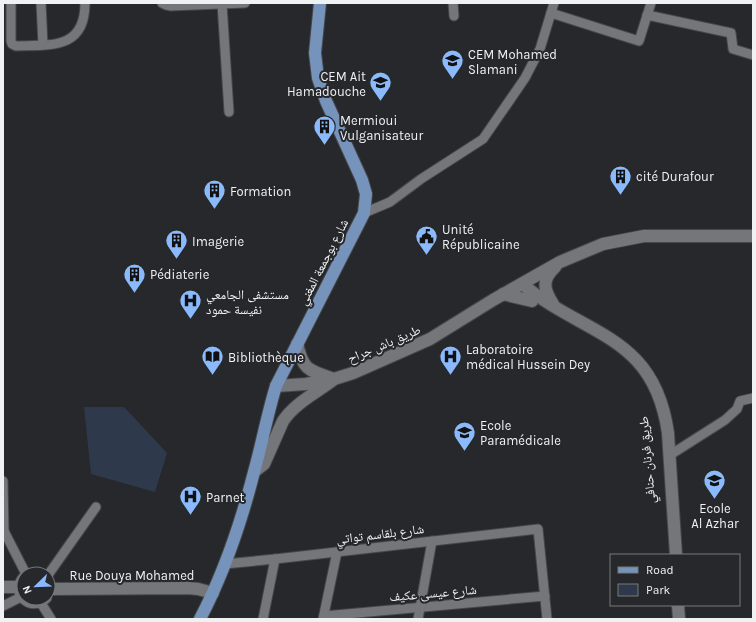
<svg xmlns="http://www.w3.org/2000/svg" width="756" height="622" viewBox="0 0 756 622" font-family="Karla,'Noto Naskh Arabic',sans-serif">
  <rect width="100%" height="100%" fill="#26282b"/>
  <polygon fill="#2e3a4b" points="84,407 124,407 167,453 155,492 91,474"/>
  <g fill="none" stroke-linecap="round" stroke-linejoin="round">
    <defs>
      <g id="street">
        <path d="M11,3v38l1,3 4,2c36,-1 69,3 69,-43"/>
        <polyline points="41,3 43,45"/>
        <polyline points="162,3 166,5 171,6 245,3"/>
        <polyline points="453,3 454,16"/>
        <polyline points="222,4 229,112"/>
        <polyline points="551,13 639,41 651,3"/>
        <polyline points="647,15 731,33 733,49 753,55"/>
        <polyline points="364,213 390,202 421,179 483,139 525,78 540,49 554,3"/>
        <polyline points="670,455 725,420 737,409 740,401 753,398"/>
        <polyline points="3,481 4,531"/>
        <polyline points="3,529 26,574"/>
        <polyline points="225,564 275,559 538,529 547,619"/>
        <polyline points="28,574 37,573 41,574"/>
        <polyline points="48,575 96,507"/>
        <path d="M24,576c-16,17 7,38 23,22"/>
        <polyline points="41,603 51,619"/>
        <polyline points="3,606 21,597"/>
        <polyline points="324,616 545,596"/>
        <polyline points="263,619 275,559"/>
        <polyline points="323,619 337,552"/>
        <polyline points="418,619 432,541"/>
      </g>
      <g id="secondary">
        <path d="M522,284c64,53 132,50 146,149l8,122"/>
        <polyline points="503,294 532,301"/>
        <path d="M553,304c-9,-14 -12,-24 2,-37"/>
        <path d="M297,344c6,25 10,26 34,34"/>
        <polyline points="276,386 306,384 334,379 353,373 430,339 493,300 560,262 603,244 644,236 753,236"/>
        <path d="M255,471l9,-7 19,-43c12,-18 33,-28 50,-41"/>
        <polyline points="3,587 19,587"/>
        <polyline points="50,589 188,588 198,589 213,593"/>
        <polyline points="678,605 679,619"/>
      </g>
      <path id="primary" d="M200,619c24,-46 41,-96 54,-147 8,-28 13,-57 22,-86l88,-173 2,-19 -4,-14 -36,-79 -8,-23 -3,-25 5,-50"/>
    </defs>
    <use href="#street" stroke="#454749" stroke-width="11"/>
    <use href="#secondary" stroke="#454749" stroke-width="14"/>
    <use href="#primary" stroke="#454749" stroke-width="14"/>
    <use href="#street" stroke="#74767a" stroke-width="9"/>
    <use href="#secondary" stroke="#74767a" stroke-width="12"/>
    <use href="#primary" stroke="#7693bb" stroke-width="12"/>
  </g>
  <defs>
    <symbol id="school-pin" viewBox="-11 -11 22 30"><path d="M0 17L-7.5 6A9.5 9.5 0 1 1 7.5 6Z" fill="#8abafc" stroke="#26282b"/><path d="M0-5L7-2L0 1L-7-2ZM-4 1L0 2.5L4 1V4Q0 6-4 4Z" fill="#111"/></symbol>
    <symbol id="building-pin" viewBox="-11 -11 22 30"><path d="M0 17L-7.5 6A9.5 9.5 0 1 1 7.5 6Z" fill="#8abafc" stroke="#26282b"/><path d="M-4-6H4V6H1V3H-1V6H-4ZM-2.5-4.3h1.7v1.8h-1.7ZM.8-4.3h1.7v1.8H.8ZM-2.5-1h1.7V.8h-1.7ZM.8-1h1.7V.8H.8Z" fill="#111"/></symbol>
    <symbol id="civic-pin" viewBox="-11 -11 22 30"><path d="M0 17L-7.5 6A9.5 9.5 0 1 1 7.5 6Z" fill="#8abafc" stroke="#26282b"/><path d="M-.6-6.5H3V-4.5H.6V-3L4-1V1h2V6H-6V1h2V-1L-.6-3ZM-1.2 2.5V6h2.4V2.5Z" fill="#111"/></symbol>
    <symbol id="hospital-pin" viewBox="-11 -11 22 30"><path d="M0 17L-7.5 6A9.5 9.5 0 1 1 7.5 6Z" fill="#8abafc" stroke="#26282b"/><path d="M-5-5h3v3.5h4V-5h3V5h-3V1.5h-4V5h-3Z" fill="#111"/></symbol>
    <symbol id="library-pin" viewBox="-11 -11 22 30"><path d="M0 17L-7.5 6A9.5 9.5 0 1 1 7.5 6Z" fill="#8abafc" stroke="#26282b"/><path d="M-6-4Q-3-5.5-.7-3.5V5Q-3 3-6 4ZM6-4Q3-5.5 .7-3.5V5Q3 3 6 4Z" fill="#111"/></symbol>
    <symbol id="university-pin" viewBox="-11 -11 22 30"><path d="M0 17L-7.5 6A9.5 9.5 0 1 1 7.5 6Z" fill="#8abafc" stroke="#26282b"/><path d="M0-5L7-2L0 1L-7-2ZM-4 1L0 2.5L4 1V4Q0 6-4 4Z" fill="#111"/></symbol>
  </defs>
  <g fill-rule="evenodd">
    <use href="#school-pin" x="440" y="48" width="25" height="34"/>
    <use href="#school-pin" x="368" y="70" width="25" height="34"/>
    <use href="#building-pin" x="312" y="114" width="25" height="34"/>
    <use href="#building-pin" x="608" y="164" width="25" height="34"/>
    <use href="#building-pin" x="202" y="178" width="25" height="34"/>
    <use href="#civic-pin" x="414" y="224" width="25" height="34"/>
    <use href="#building-pin" x="164" y="228" width="25" height="34"/>
    <use href="#building-pin" x="122" y="262" width="25" height="34"/>
    <use href="#hospital-pin" x="178" y="288" width="25" height="34"/>
    <use href="#hospital-pin" x="438" y="344" width="25" height="34"/>
    <use href="#library-pin" x="200" y="344" width="25" height="34"/>
    <use href="#university-pin" x="452" y="420" width="25" height="34"/>
    <use href="#school-pin" x="702" y="468" width="25" height="34"/>
    <use href="#hospital-pin" x="178" y="484" width="25" height="34"/>
  </g>
  <g text-anchor="middle" dominant-baseline="central" stroke-width="4" stroke-linejoin="round" paint-order="stroke">
    <g font-size="13" fill="#eff1f3" stroke="#26282b" text-anchor="start">
      <text x="468" y="54">CEM Mohamed<tspan x="468" dy="15">Slamani</tspan></text>
      <text x="366" y="76" text-anchor="end">CEM Ait<tspan x="366" dy="15">Hamadouche</tspan></text>
      <text x="340" y="120">Mermioui<tspan x="340" dy="15">Vulganisateur</tspan></text>
      <text x="636" y="176">cité Durafour</text>
      <text x="230" y="191">Formation</text>
      <text x="442" y="229">Unité<tspan x="442" dy="15">Républicaine</tspan></text>
      <text x="192" y="241">Imagerie</text>
      <text x="150" y="274">Pédiaterie</text>
      <text x="206" y="294">مستشفى الجامعي<tspan x="206" dy="15">نفيسة حمود</tspan></text>
      <text x="466" y="349">Laboratoire<tspan x="466" dy="15">médical Hussein Dey</tspan></text>
      <text x="228" y="357">Bibliothèque</text>
      <text x="480" y="425">Ecole<tspan x="480" dy="15">Paramédicale</tspan></text>
      <text x="206" y="497">Parnet</text>
      <text x="715" y="508" text-anchor="middle">Ecole<tspan x="715" dy="15">Al Azhar</tspan></text>
    </g>
    <g font-size="13" fill="#eff1f3" stroke="#26282b">
      <text transform="translate(323 262) rotate(-63)">شارع بوجمعة المغني</text>
      <text transform="translate(384 344) rotate(-23)">طريق باش جراح</text>
      <text transform="translate(647 460) rotate(-95)">طريق فرنان حنافي</text>
      <text transform="translate(380 534) rotate(-7)">شارع بلقاسم تواتي</text>
      <text x="132" y="575">Rue Douya Mohamed</text>
      <text transform="translate(433 593) rotate(-5)">شارع عيسى عكيف</text>
    </g>
  </g>
  <rect width="756" height="622" fill="none" stroke="#eff1f3" stroke-width="8"/>
  <rect x="610" y="554" width="130" height="52" fill="#26282b" stroke="#76787b"/>
  <rect x="618" y="567" width="20" height="6" fill="#7693bb" stroke="#76787b"/>
  <text x="646" y="574" font-size="12" fill="#eff1f3">Road</text>
  <rect x="618" y="584" width="20" height="12" fill="#2e3a4b" stroke="#76787b"/>
  <text x="646" y="594" font-size="12" fill="#eff1f3">Park</text>
  <g transform="translate(36 586) rotate(247)"><circle r="19" fill="#26282b" stroke="#76787b"/>
  <path d="M0-3L7 15L0 10L-7 15Z" fill="#8abafc"/>
  <text y="-6" font-size="11" font-weight="bold" text-anchor="middle" fill="#eff1f3">N</text>
  </g>
</svg>
